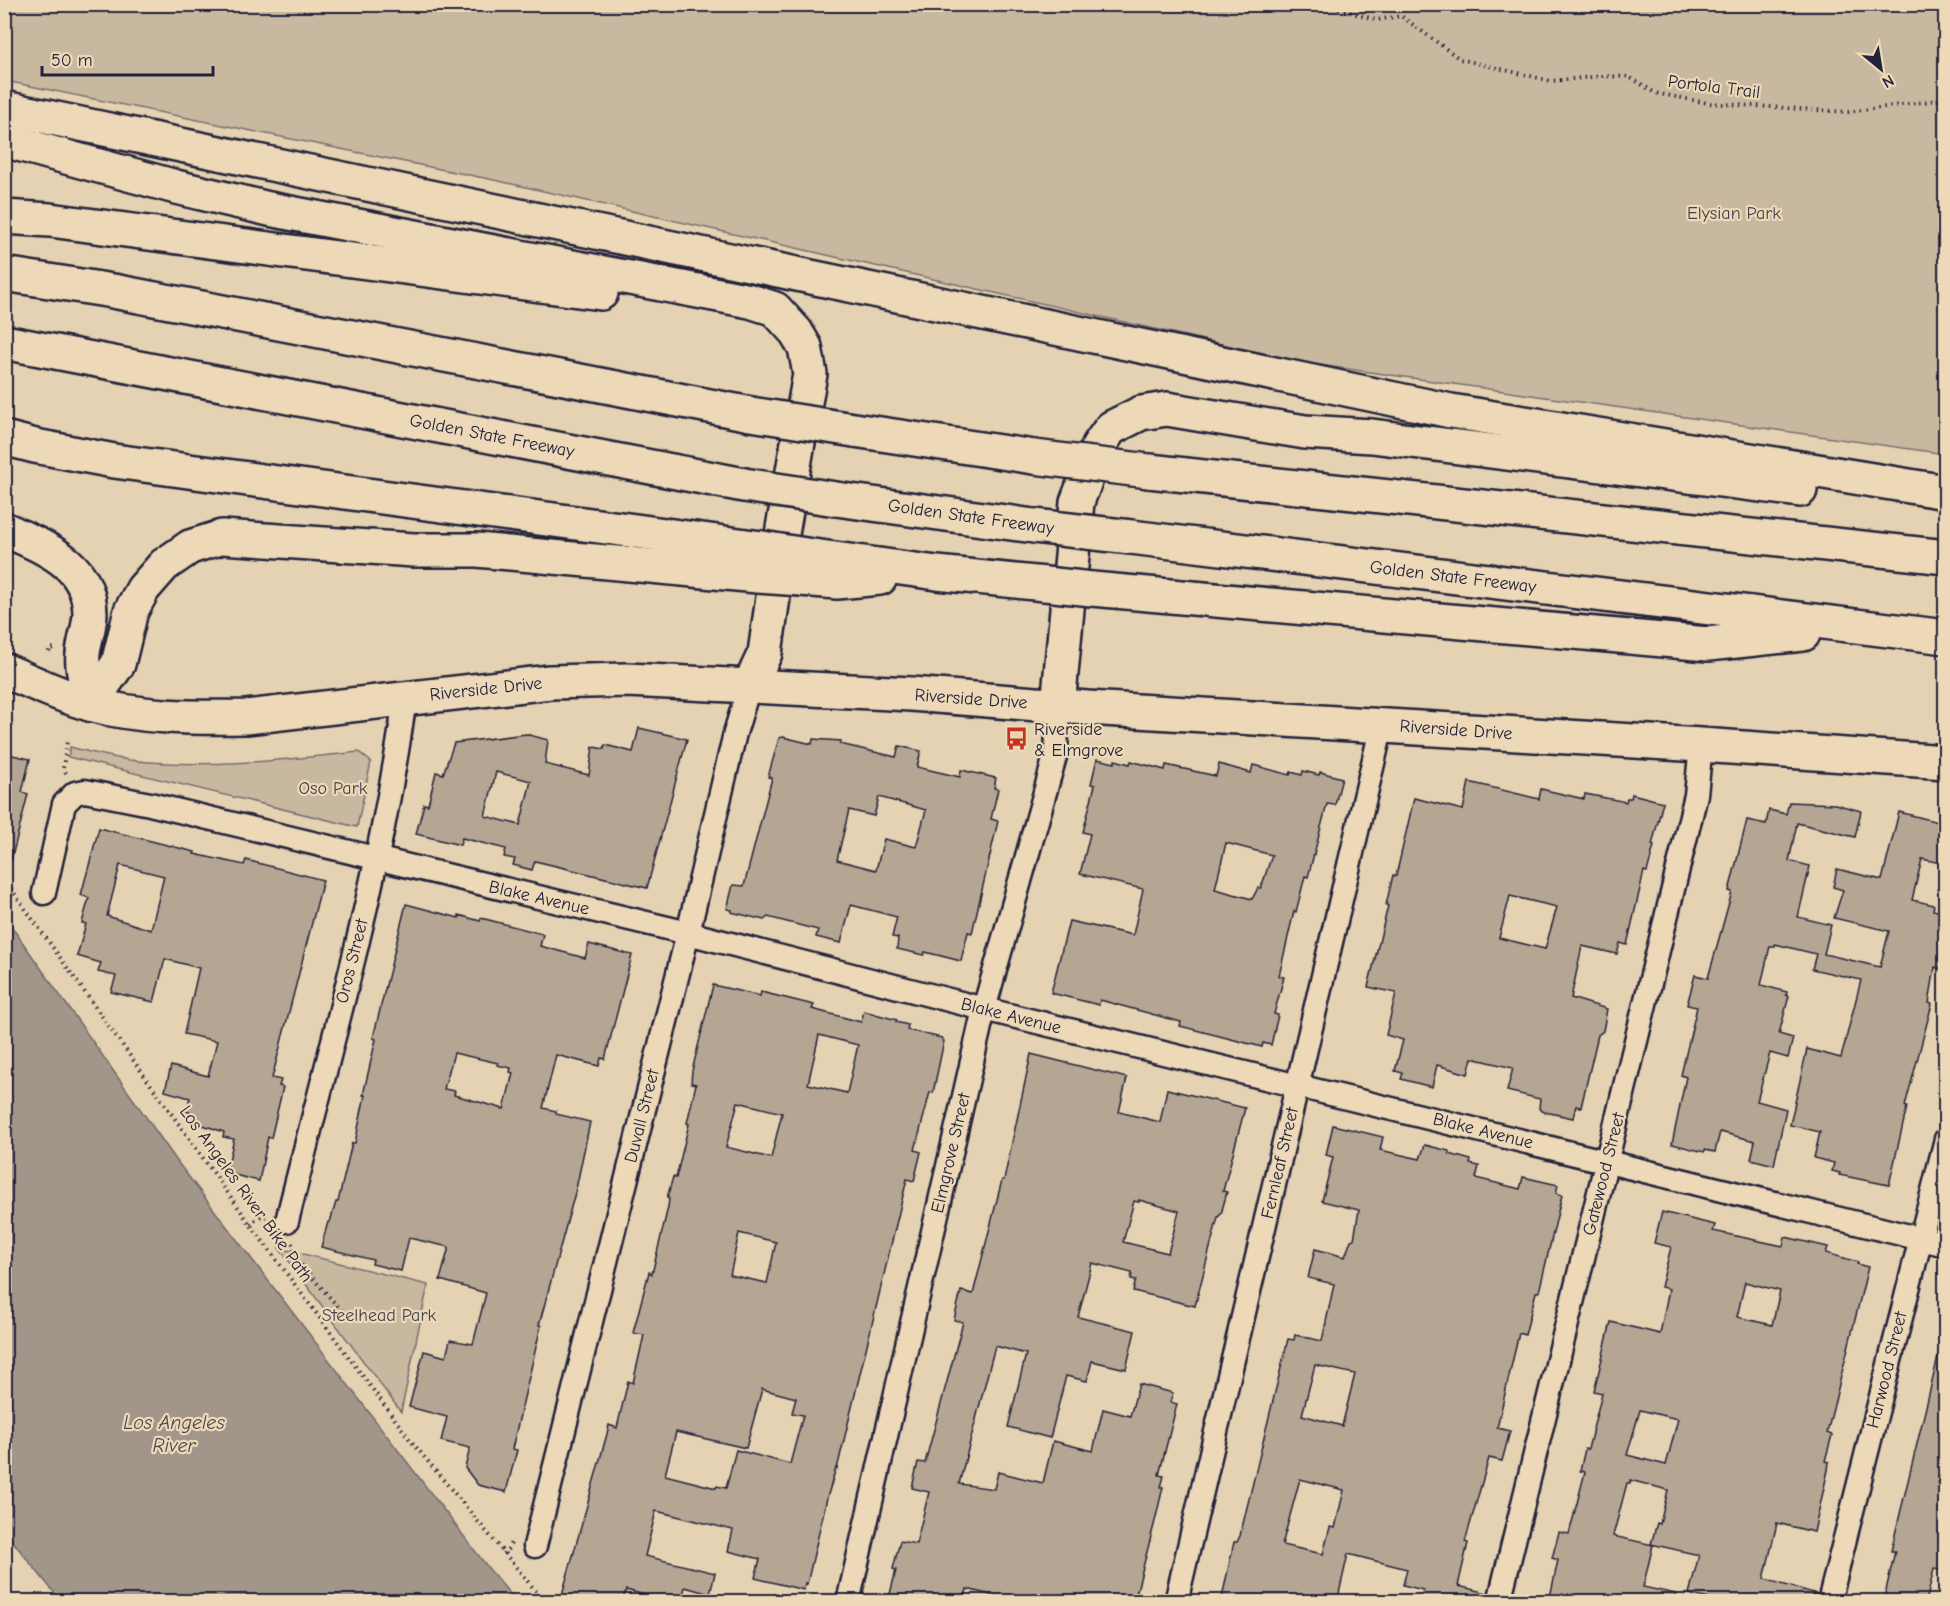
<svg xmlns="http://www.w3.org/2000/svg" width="1950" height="1606" viewBox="0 0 1950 1606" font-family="'Comic Neue',sans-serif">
  <rect width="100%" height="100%" fill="#e5d2b2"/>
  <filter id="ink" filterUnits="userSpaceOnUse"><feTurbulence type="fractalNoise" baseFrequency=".0167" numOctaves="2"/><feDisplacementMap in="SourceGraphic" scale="12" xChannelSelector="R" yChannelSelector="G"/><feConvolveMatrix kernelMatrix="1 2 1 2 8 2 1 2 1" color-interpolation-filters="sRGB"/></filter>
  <g filter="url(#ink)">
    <g fill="#c9b8a0" stroke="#766d6e" stroke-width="1.5">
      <polygon points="4,5 1945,5 1945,454 1306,363 494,180 5,81"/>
      <path d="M70,747c19,5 39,10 59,13 77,9 153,0 230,-8l12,10 -14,65 -289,-70z"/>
      <polygon points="279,1248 428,1285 401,1412"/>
    </g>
    <polygon fill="#a2968a" stroke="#6f686a" stroke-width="1.5" points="4,916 179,1164 489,1569 516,1601 61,1601 5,1532"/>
    <g fill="#b5a694" stroke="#22223b" stroke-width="1.5" fill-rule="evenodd">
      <path d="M639,728l48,11 -40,149 -112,-27 -3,9 -19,-5 2,-6 -11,-2 2,-8 -44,-11 -2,7 -44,-11 8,-30 4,1 8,-33 7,2 11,-31 72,-9 22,6 -3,24 44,11 4,-28 11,2 1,-4 28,7zM496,772l35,9 -11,44 -35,-9z"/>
      <path d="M783,737l29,7 1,-5 28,2 -1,3 56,13 3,-11 22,5 -4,16 43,10 1,-7 35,8 -2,10 4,1 -7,30 7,2 -26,112 -4,-1 -7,29 -36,-9 -1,3 -27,-6 1,-11 -6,-1 5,-20 -46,-12 -10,38 -25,-6 2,-7 -50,-13 -4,3 -33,-8 1,-2 -5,-1 6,-24 11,1 28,-108 -4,-1 11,-39zM879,797l47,13 -10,37 -32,-8 -8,31 -39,-10 12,-50 25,6z"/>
      <polygon points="4,753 30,759 22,792 28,794 11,861 4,860"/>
      <path d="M1097,759l18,4v-3l15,4 1,-3 34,9 1,-5 50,11 3,-12 32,9 2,-8 37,10 1,-3 11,3 1,-4 16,4 1,-3 22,6 -7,27 -8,-1 -19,73 -3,-1 -9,36 -2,-1 -15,65 5,1 -10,37 4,1 -7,30 -8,-2 -1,4 -82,-21 1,-4 -81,-22 -1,5 -48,-12 18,-72 64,14 10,-46 -63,-15 10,-40 -7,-2 12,-47 -4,-1zM1226,843l46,12 -11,33h-3l-6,11 -37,-10z"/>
      <path d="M1469,782l70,17 2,-10 43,10 1,-5 41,8 1,-4h4l1,-4 31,8 -11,43 2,1 -7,26 -3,-1 -17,74 -7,-2 -3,11 -35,-8 -11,52 36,11 -4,22 -5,4 -17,72 -5,-1 -3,12 -32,-7 -2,-3 1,-9 -33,-8 6,-23 -41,-10 -4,16 -31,-9 -5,22 -31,-8 2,-6 -8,-2 8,-31 -17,-5 10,-42 -28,-6 20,-81 -2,-1 7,-30 3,1 18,-78 49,12zM1510,896l47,11 -12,42 -46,-11z"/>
      <polygon points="1789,802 1835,804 1861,811 1855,837 1797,823 1789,861 1810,866 1798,917 1831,925 1824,954 1880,967 1889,931 1834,918 1843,890 1833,887 1837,869 1882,880 1899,812 1946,824 1946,864 1922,859 1912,900 1934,905 1933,910 1946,913 1946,945 1940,969 1935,967 1929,1003 1932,1004 1905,1106 1907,1107 1889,1185 1839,1175 1840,1173 1832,1171 1834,1163 1814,1158 1820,1132 1790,1125 1807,1049 1841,1058 1861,980 1812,969 1816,954 1775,944 1775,946 1770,946 1761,985 1787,992 1786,995 1789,996 1779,1034 1793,1038 1788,1058 1770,1053 1757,1101 1786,1109 1774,1165 1751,1159 1755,1141 1720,1132 1715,1152 1705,1150 1704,1152 1672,1144 1686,1077 1681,1075 1697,1007 1687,1005 1695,975 1708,978 1732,892 1729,891 1747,820 1766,824 1769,810 1786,814"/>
      <path d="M99,828l96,24 -1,2 50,11 2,-5 77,20 -51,198 9,2 -2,6 4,1 -12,51 -3,-1 -9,44 -33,-8 8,-34 -11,-2 1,-5 -30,-10 2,-7 -10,-4 4,-13 -25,-7 6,-25 37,10 9,-35 -33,-7 15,-66 -34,-9 -11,43 -43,-10 5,-16 -18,-4 3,-9 -24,-7 9,-32 -4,-1 7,-25 -8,-3zM120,865l44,11 -13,54 -44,-14z"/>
      <path d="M406,904l53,14v-3l21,6 1,-3 62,16 -3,12 45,12 4,-14 43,11 -27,104 -4,-1 -2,8 -43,-11 -13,53 13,3v3l34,8 -14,67 -37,136 2,1 -29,123 5,1 -11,42 -28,-7 -13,-17 5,-20 -29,-7 6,-24 -38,-10 15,-56 22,6 4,-17 23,4 13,-51 -46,-13 9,-33 -40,-9 -8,33 -29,-7 1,-4 -52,-13 7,-25h2l6,-20h2l14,-59h3l10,-48h-2l13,-56 -3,-1zM454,1053l44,10 -1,2 14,3 -1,4 3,1 -9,36 -50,-14 1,-4 -11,-2z"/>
      <path d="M713,985l47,11 1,-4 53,13 -2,4 49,13 3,-11 33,9 -1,2 12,3 -1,5 35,8v2l2,1 -11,52 -3,-1 -15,58 6,2 -7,29 -7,-2 -70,290 -1,-1 -9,30 -20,86 -2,-1 -1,7 -49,-12 5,-19 -32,-8 5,-21 -77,-19 -11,45 70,17 -5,21 -25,-7 -4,15h-21v-3l-34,-9 -4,12h-62l47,-168 2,-9 8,3 11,-47 5,2 11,-48 -11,-2 16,-61 3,2 16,-67 1,-8 -2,-1 6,-21 3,1 13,-54 -2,-1 9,-39 -5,-1 1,-12zM819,1035l39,10 -11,48 -39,-9zM738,1102l44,11 -11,45 -45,-11zM739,1233l37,9 -9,41 -37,-8zM762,1389l34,9 -4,15 11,2 -13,49 -54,-14 -10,38 -9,-2 -1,2 -51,-13 11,-43 70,16z"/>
      <path d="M1031,1054l96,24 -8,34 41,10 7,-33 78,19 -22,83 4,1 -6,22 -3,3 -23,89 -62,-15 3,-11 -5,-1 1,-6 -40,-10 -14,54 57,14 -9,38 -34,-8 -5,20 -21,-5 -16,62 -42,-11 18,-73 -31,-8 -36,138 35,5 4,-17 45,11 10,-42 40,10 10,-42 27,7 9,-32 34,9 -3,9 7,2 -18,71 5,1 -3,11h2l-8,34 -21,81h-76l-23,-6 -2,6h-15l-51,-13 -3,13h-16l-16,-5 -1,5h-43l8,-32 -3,-1 7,-28 16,3 13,-52 -17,-4 6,-26 7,1 38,-141 -9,-2 7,-29 12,3 29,-114h2zM1139,1200l40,11 -11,42 -45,-11 11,-41 5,1z"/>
      <path d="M1333,1125l50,12 -3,13 40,9 5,-14 24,6v3l22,6 -1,4 9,2 -3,12 44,11 3,-12 35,8 -2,8 6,2 -23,97h-3l-11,43 -6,-2 -22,95 13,3 -8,30 -13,-3 -24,84 3,1 -10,43 29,7 -1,9h-66l3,-12 -20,-5 4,-16 -59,-15 -11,48h-116l13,-60h3l3,-6 48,-197 6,1 1,-5 27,6 12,-57 -26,-6 7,-29 30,8 6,-17 3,-1 5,-29 -37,-9 11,-44 -7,-2zM1315,1365l40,9 -13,52 -40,-11zM1300,1479l44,11 -9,38 -5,-1 -7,27 -41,-9z"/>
      <path d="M1662,1212l53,13 -2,6 70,15 2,-9 43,10 -2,6 32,9 -1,2 11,3 -41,166 5,2 -7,26 4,1 -1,8 -14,62 -37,-9 -13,56 53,15 -1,8h-95l-32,-8 10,-39 -48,-11 6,-21 3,1 8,-34 -38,-10v3h-3l-14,53 40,9 -10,42 33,7 -1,8h-126l9,-42 -6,-2 7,-26 10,2 16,-62 -5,-1 5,-22h3l14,-56 -8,-2 17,-69 49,12 9,-45 -8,-2 10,-40 -17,-4zM1745,1282l35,9 -8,34 -35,-8zM1640,1410l38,9 -12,46 -39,-10z"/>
      <polygon points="1939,1353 1946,1354 1946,1571 1934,1569 1926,1602 1894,1602 1884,1599 1895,1551 1891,1551"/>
    </g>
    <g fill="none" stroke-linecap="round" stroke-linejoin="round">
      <defs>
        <g id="street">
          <polyline points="44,893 64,804 75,793 85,791 150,804 688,933 984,1009 1946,1245"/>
          <path d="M287,1221c43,-174 94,-346 118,-523"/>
          <polyline points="535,1546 688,933 735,733 749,687"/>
          <polyline points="848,1602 984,1009 1056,753 1058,706"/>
          <polyline points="1176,1602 1382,725"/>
          <polyline points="1499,1602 1696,795 1701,745"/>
          <polyline points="1829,1602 1946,1139"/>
        </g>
        <path id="secondary" d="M4,670c28,12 57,26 86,34 51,14 104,14 156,13l304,-35 77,-2 284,14 176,14 614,37 245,17"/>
        <g id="highway">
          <polyline points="4,108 1451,411 1946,492"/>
          <polyline points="4,140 176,187 269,209 750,301 775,309 796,332 805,347 810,374 783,528 765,653 749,687"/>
          <polyline points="4,217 50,220 601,293"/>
          <polyline points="4,274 113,291 751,414"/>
          <polyline points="4,342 744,485"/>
          <polyline points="854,430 1034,457"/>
          <polyline points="4,438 35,446 114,461 762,548"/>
          <polyline points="1149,471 1946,557"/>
          <polyline points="836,499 1034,526"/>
          <path d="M4,529c40,19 85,33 86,84 0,14 -6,27 -7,41 -2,15 5,34 7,50"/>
          <polyline points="1131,537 1946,637"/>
          <polyline points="806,555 937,573 1045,584"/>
          <polyline points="801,579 837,582 880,578"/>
          <polyline points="1092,589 1708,644 1803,634"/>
          <polyline points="90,704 118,664 131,611 143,589 164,565 190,547 222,537 414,550 477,550 758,576"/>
          <polyline points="1058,706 1077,502 1099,445 1111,428 1141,413 1167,409 1305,432 1372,436 1800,490"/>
        </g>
      </defs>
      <use href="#street" stroke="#22223b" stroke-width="27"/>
      <use href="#secondary" stroke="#22223b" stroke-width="38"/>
      <use href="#highway" stroke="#22223b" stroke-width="38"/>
      <g stroke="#22223b" stroke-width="4" stroke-dasharray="1.5 4.5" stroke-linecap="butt">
        <polyline points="1321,4 1377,20 1401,16 1460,59 1551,81 1604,76 1630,77 1655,93 1708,103 1848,112 1946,99"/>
        <polyline points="49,652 50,648 56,649"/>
        <polyline points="66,773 63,768 67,741"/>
        <polyline points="4,879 250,1224 411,1441 545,1602"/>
        <polyline points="250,1224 261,1216 266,1217"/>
        <polyline points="292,1243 297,1260 346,1316"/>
        <polyline points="503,1554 509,1548 512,1539"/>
      </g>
      <use href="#street" stroke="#edd9b7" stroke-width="22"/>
      <use href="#secondary" stroke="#edd9b7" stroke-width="33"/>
      <use href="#highway" stroke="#edd9b7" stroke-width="33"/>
      <defs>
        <g id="highway-bridge">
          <polyline points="751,414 854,430"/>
          <polyline points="1034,457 1149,471"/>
          <polyline points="744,485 836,499"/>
          <polyline points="1034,526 1131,537"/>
          <polyline points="762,548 806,555"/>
          <polyline points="758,576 801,579"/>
          <polyline points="1045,584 1092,589"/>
        </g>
      </defs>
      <use href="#highway-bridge" stroke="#22223b" stroke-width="38" stroke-linecap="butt"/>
      <use href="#highway-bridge" stroke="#edd9b7" stroke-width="33"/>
    </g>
  </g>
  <defs>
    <symbol id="bus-bare" viewBox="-9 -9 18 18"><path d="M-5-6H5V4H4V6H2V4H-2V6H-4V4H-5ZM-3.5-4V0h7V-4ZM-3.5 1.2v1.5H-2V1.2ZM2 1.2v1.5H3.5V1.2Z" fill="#c8321e" stroke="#edd9b7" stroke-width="2.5" paint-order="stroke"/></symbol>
  </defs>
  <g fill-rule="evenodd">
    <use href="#bus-bare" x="1000" y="722" width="33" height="33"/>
  </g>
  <g text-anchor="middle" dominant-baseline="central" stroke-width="4.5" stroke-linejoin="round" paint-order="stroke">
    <g font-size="18" fill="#22223b" stroke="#edd9b7">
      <text transform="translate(1714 87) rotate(7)">Portola Trail</text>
      <text transform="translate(492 436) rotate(11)">Golden State Freeway</text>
      <text transform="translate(971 517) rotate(8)">Golden State Freeway</text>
      <text transform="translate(1453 577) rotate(7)">Golden State Freeway</text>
      <text transform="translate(486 689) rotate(-6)">Riverside Drive</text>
      <text transform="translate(971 699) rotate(4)">Riverside Drive</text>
      <text transform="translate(1456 730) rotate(4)">Riverside Drive</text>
      <text transform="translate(539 898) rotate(13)">Blake Avenue</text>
      <text transform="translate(352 961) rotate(-76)">Oros Street</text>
      <text transform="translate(1011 1016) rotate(14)">Blake Avenue</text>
      <text transform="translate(642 1116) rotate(-76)">Duvall Street</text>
      <text transform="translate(1483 1131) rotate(14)">Blake Avenue</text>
      <text transform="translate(951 1153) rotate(-77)">Elmgrove Street</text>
      <text transform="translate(1280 1163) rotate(-77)">Fernleaf Street</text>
      <text transform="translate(1604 1174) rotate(-76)">Gatewood Street</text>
      <text transform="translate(246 1194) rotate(54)">Los Angeles River Bike Path</text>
      <text transform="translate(1887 1370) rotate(-76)">Harwood Street</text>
    </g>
    <g font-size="18" fill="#43404f" stroke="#edd9b7">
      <text x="1734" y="213">Elysian Park</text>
      <text x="333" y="788">Oso Park</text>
      <text x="379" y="1315">Steelhead Park</text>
    </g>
    <g font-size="18" fill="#22223b" stroke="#edd9b7" text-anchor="start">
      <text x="1034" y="729">Riverside<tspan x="1034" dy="21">&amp; Elmgrove</tspan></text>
    </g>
    <g font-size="20" font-style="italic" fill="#484553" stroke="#edd9b7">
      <text x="174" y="1422">Los Angeles<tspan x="174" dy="23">River</tspan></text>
    </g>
  </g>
  <rect width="1950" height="1606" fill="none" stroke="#edd9b7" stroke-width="24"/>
  <rect x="12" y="12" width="1926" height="1582" fill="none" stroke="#22223b" stroke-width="2" filter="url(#ink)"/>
  <g transform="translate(1881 69) rotate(150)" stroke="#edd9b7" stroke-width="4.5" paint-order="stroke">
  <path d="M0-4.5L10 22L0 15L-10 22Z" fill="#22223b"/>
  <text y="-9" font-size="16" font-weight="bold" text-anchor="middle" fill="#22223b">N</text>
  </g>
  <path d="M42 66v9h171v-9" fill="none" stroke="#22223b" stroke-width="3"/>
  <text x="51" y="66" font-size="18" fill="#22223b" stroke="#edd9b7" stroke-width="4.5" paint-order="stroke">50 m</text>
</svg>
